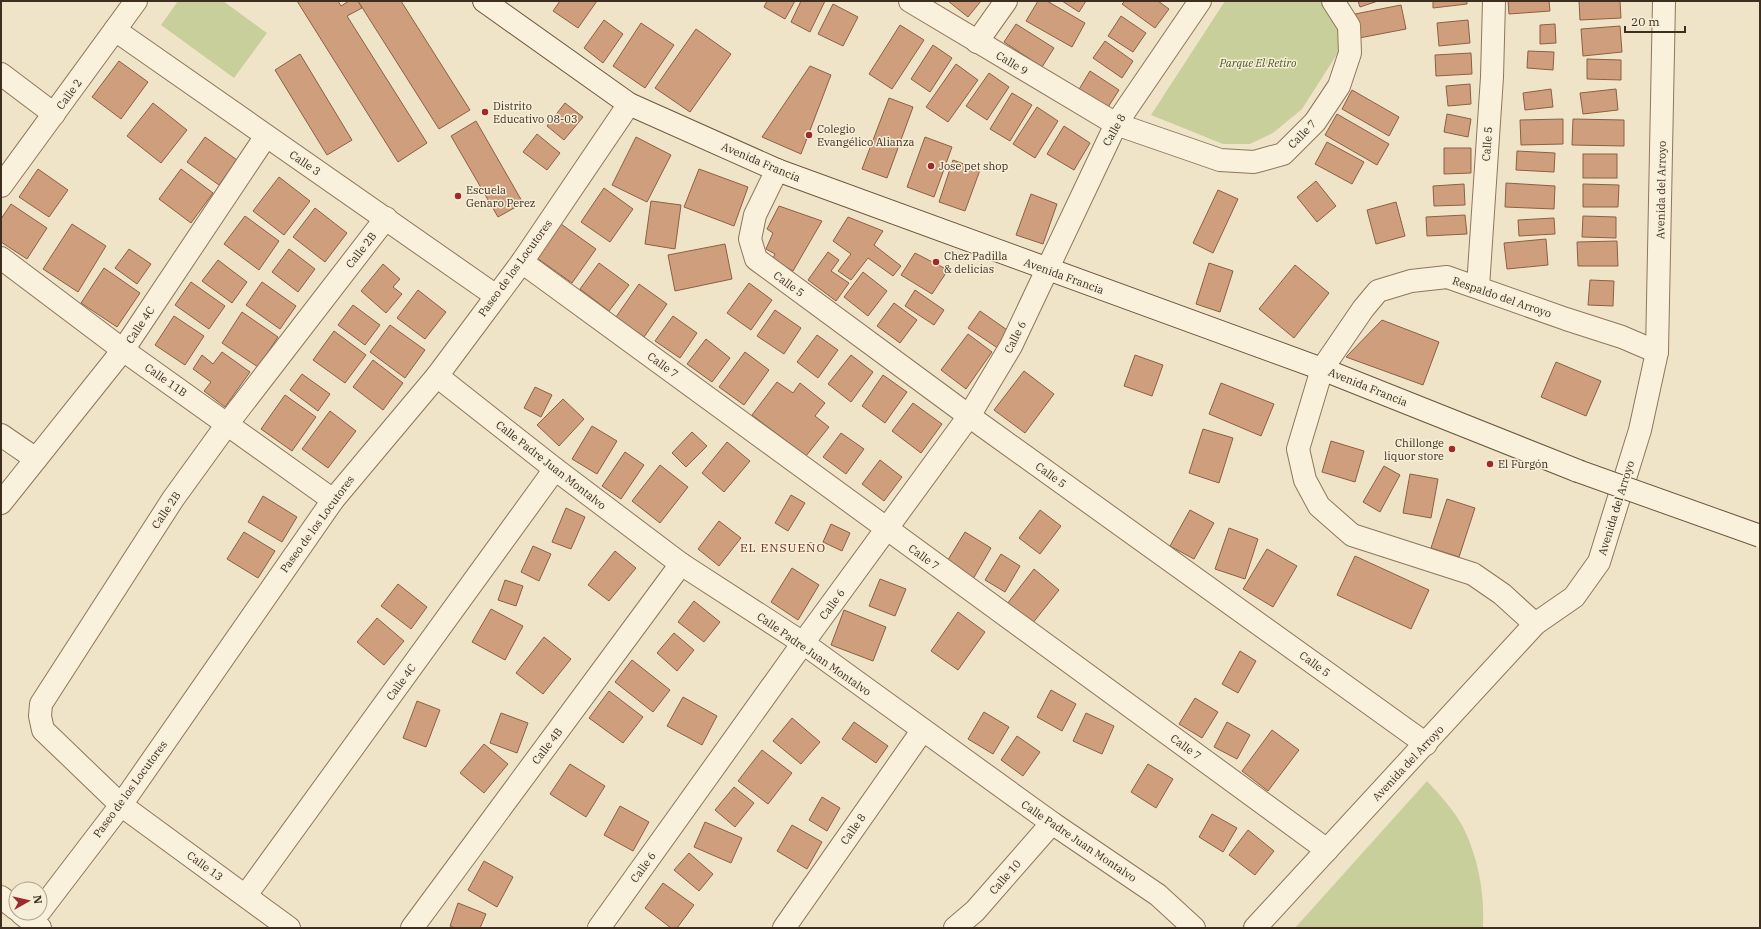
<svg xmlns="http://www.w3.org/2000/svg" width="1761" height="929" viewBox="0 0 1761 929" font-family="'IBM Plex Serif',serif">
  <rect width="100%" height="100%" fill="#f0e4c8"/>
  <g fill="#c9cf9b">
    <polygon points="178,1 223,1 267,33 234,78 161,25"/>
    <polygon points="1225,1 1335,1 1343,45 1302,109 1273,133 1250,144 1223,144 1151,115"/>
    <path d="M1427,781c13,14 27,29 36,46 15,30 22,67 20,101h-188z"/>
  </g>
  <g fill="#cf9f7d" stroke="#8d5f41">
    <polygon points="297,1 338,1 341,6 349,1 358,1 362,8 347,16 427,143 398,162"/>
    <polygon points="358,1 401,1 470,110 439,129"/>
    <polygon points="560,1 597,1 578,28 553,11"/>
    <polygon points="767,1 795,1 785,19 764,7"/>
    <polygon points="801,1 825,1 810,32 791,22"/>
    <polygon points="948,1 981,1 968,17"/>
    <polygon points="1038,1 1047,1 1085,23 1072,47 1026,21"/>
    <polygon points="1062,1 1086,1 1079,12"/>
    <polygon points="1125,1 1158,1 1169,9 1155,28 1122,4"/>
    <polygon points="1358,1 1378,1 1360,7"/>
    <polygon points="1433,1 1467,1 1467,4 1433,8"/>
    <polygon points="1508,1 1549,1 1550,11 1509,14"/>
    <polygon points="1579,1 1620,1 1621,18 1580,20"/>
    <polygon points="833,4 858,17 843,46 818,34"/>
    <polygon points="1401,5 1406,29 1359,38 1355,14"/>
    <polygon points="1121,16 1146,33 1133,52 1108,36"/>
    <polygon points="604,20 623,34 603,63 584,48"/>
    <polygon points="1468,20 1470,43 1439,46 1437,23"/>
    <polygon points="641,23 674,45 645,88 613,66"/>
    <polygon points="1016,24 1054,48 1042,67 1004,42"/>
    <polygon points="1555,24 1556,43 1540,44 1540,25"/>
    <polygon points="900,25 924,40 892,89 869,74"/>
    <polygon points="1620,26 1622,52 1583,56 1581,29"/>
    <polygon points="696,29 731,54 690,112 655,88"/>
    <polygon points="1105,41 1133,61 1122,78 1093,58"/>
    <polygon points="933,45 952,58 930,92 911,79"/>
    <polygon points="1528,51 1554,52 1553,70 1527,68"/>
    <polygon points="1471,53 1472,74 1436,76 1435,55"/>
    <polygon points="300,54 352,140 327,155 275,70"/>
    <polygon points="1587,59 1621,60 1621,80 1587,79"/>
    <polygon points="119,61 148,82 121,119 92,97"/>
    <polygon points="956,64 978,80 948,122 926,107"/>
    <polygon points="810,66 831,75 801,154 762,137"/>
    <polygon points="1090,71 1119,90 1103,115 1075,96"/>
    <polygon points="989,73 1009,87 987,120 966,106"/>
    <polygon points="1470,84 1471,104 1448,106 1446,86"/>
    <polygon points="1551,89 1553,107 1525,110 1523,93"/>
    <polygon points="1616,89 1618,110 1583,114 1580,93"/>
    <polygon points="1352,90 1399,117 1389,136 1342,109"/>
    <polygon points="1012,93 1032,105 1010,141 990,129"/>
    <polygon points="889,98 913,107 887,178 862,169"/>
    <polygon points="153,103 187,130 161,163 127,136"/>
    <polygon points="565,103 583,117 564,140 547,126"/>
    <polygon points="1037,107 1058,121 1035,158 1013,144"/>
    <polygon points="1337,114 1389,144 1377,165 1325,135"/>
    <polygon points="1447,114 1471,119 1468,137 1444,132"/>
    <polygon points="1563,119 1563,144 1521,145 1520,120"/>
    <polygon points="1573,119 1624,120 1624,146 1572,145"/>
    <polygon points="476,121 523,203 498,217 451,136"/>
    <polygon points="1064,126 1090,143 1074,170 1047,154"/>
    <polygon points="537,134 560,153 547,170 523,152"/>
    <polygon points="205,137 237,160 219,185 187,162"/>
    <polygon points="636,137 671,155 647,202 612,185"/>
    <polygon points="925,137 952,147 934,197 907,187"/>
    <polygon points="1327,142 1364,162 1352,184 1315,164"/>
    <polygon points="1444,148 1471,148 1471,173 1444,174"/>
    <polygon points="1517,151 1555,153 1554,172 1516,170"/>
    <rect x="1583" y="154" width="34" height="24"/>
    <polygon points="953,160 980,170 965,211 939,202"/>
    <polygon points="38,169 68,190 49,217 19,197"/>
    <polygon points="181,169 213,193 191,223 159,199"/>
    <polygon points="699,169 748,187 734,226 684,207"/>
    <polygon points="279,177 310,201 284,235 253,211"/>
    <polygon points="1316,181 1336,206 1317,222 1297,197"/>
    <polygon points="1506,183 1555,186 1554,209 1505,207"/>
    <polygon points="1464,184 1465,205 1434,206 1433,186"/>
    <polygon points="1583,184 1619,185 1618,207 1583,207"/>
    <polygon points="604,188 633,209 610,242 581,222"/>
    <polygon points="1218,190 1238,199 1213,253 1193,243"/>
    <polygon points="1031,194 1057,204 1043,244 1016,235"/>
    <polygon points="651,201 681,205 675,249 645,244"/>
    <polygon points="1396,202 1405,236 1376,244 1367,210"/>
    <polygon points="11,204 47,228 27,259 1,242 1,219"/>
    <polygon points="779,206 822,221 793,271 772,260 775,254 766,249 773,233 767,229"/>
    <polygon points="315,208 347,233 325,262 293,237"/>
    <polygon points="1465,215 1467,234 1427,236 1426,217"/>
    <polygon points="245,216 279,241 259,270 224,244"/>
    <polygon points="1583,216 1616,217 1616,238 1582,237"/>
    <polygon points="848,217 883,231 874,245 901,266 893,276 868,258 851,280 838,271 851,254 833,241"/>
    <polygon points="1554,218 1555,234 1519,236 1518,220"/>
    <polygon points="72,224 106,246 78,292 43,269"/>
    <polygon points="561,224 596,249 572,283 537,258"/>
    <polygon points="1546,239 1548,265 1507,269 1504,243"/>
    <polygon points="1617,241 1618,266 1578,266 1577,242"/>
    <polygon points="725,244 732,279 675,291 668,255"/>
    <polygon points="129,249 151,264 137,284 115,268"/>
    <polygon points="289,249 315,269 298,292 272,272"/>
    <polygon points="828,252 839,260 831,271 849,283 836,301 808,280"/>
    <polygon points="915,253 948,270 932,294 901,275"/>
    <polygon points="218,260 247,282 232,303 202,281"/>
    <polygon points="599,263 629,285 609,311 580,289"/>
    <polygon points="1209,263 1233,271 1220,312 1196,304"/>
    <polygon points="383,264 400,279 393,287 402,294 386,313 361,291"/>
    <polygon points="1295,265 1329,293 1294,338 1259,309"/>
    <polygon points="104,268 140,293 117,327 81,303"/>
    <polygon points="863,272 887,291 868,316 844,297"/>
    <polygon points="1590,280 1614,281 1613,306 1588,305"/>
    <polygon points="191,282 225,306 209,329 175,305"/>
    <polygon points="262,282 296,306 280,329 246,305"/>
    <polygon points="749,283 772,300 751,330 727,313"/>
    <polygon points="639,284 667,304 644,337 616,317"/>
    <polygon points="418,290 446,312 425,339 397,318"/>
    <polygon points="915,290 944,310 934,325 905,306"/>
    <polygon points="894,303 917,320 900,343 877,326"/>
    <polygon points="353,305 380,325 365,345 338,325"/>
    <polygon points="775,310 801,328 784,354 757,336"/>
    <polygon points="980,311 1010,332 999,349 968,328"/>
    <polygon points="242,312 278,337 258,367 222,343"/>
    <polygon points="174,316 204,336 185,365 155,345"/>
    <polygon points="673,316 697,333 680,358 655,341"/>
    <polygon points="1382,320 1439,342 1423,385 1346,357"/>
    <polygon points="390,325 425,350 405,378 370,352"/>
    <polygon points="334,331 366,355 345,383 313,360"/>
    <polygon points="968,334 992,352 966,389 941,370"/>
    <polygon points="817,335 838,350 818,378 797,362"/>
    <polygon points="706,339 730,358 712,382 687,364"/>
    <polygon points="222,352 250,372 225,407 204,391 211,382 193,369 202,355 213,364"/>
    <polygon points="745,352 769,370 744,405 719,387"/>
    <polygon points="851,355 873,372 851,402 828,384"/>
    <polygon points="1135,355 1163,365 1152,396 1124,386"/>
    <polygon points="373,360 403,383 383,410 353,387"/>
    <polygon points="1556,362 1601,381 1586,416 1541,397"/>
    <polygon points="1024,371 1054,394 1025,433 994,410"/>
    <polygon points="302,374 330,394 318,411 290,390"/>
    <polygon points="883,375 907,392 885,423 862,406"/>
    <polygon points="777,382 793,393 800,383 825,403 815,416 829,427 806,456 752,415"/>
    <polygon points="1221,383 1274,404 1261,436 1209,414"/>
    <polygon points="535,387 552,395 541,417 524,408"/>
    <polygon points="285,395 316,417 292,451 261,429"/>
    <polygon points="563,399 584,419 559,446 537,425"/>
    <polygon points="913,403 942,424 921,453 892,431"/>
    <polygon points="330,411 356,431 328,468 302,449"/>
    <polygon points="592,426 617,441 597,474 572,459"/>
    <polygon points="1203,429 1233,438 1219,483 1189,473"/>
    <polygon points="692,432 707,446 686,467 672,453"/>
    <polygon points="841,433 864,449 846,474 823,457"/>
    <polygon points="1331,441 1364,451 1355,482 1322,472"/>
    <polygon points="727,442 750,461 724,492 702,473"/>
    <polygon points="625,452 644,465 621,499 602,486"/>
    <polygon points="880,460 902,477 884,501 862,484"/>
    <polygon points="660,465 688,487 660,523 632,501"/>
    <polygon points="1384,466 1400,475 1380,512 1363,502"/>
    <polygon points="1410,474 1438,479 1431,518 1403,513"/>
    <polygon points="791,495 805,503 788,531 775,523"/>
    <polygon points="263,496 297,517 282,542 248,522"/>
    <polygon points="1447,499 1475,508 1459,557 1431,548"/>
    <polygon points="566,508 585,517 571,549 552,542"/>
    <polygon points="1040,510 1061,526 1040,554 1019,538"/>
    <polygon points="1190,510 1214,523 1194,559 1170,546"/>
    <polygon points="719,521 741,538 719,566 698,549"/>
    <polygon points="831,524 850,533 842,551 823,542"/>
    <polygon points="1229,528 1258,539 1245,579 1215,569"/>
    <polygon points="244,532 275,551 258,578 227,559"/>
    <polygon points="965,532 991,548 973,579 946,563"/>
    <polygon points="533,546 551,554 539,581 521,572"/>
    <polygon points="1267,549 1297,566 1273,607 1243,589"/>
    <polygon points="615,551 636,568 609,601 588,585"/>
    <polygon points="1001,554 1020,566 1005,592 985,580"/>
    <polygon points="1355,556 1429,590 1411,629 1337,595"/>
    <polygon points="792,568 819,585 798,620 771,602"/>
    <polygon points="1034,569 1059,590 1032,624 1007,604"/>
    <polygon points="880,579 906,589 895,616 869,606"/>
    <polygon points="505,580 523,586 516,606 498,600"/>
    <polygon points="398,584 427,607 411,629 381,606"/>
    <polygon points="694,601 720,622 704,642 678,622"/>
    <polygon points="491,609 523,626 505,660 472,642"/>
    <polygon points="844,610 886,627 873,661 831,645"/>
    <polygon points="958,612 985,632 958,670 931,651"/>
    <polygon points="377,618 404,641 384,665 357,642"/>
    <polygon points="674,633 694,650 677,671 657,653"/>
    <polygon points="544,637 571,659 543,694 516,673"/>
    <polygon points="1240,651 1256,661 1238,693 1222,684"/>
    <polygon points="632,660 670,690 653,712 615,682"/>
    <polygon points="1051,690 1076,704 1062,731 1037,717"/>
    <polygon points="609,691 643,717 623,743 589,718"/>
    <polygon points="683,697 717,716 702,745 667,726"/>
    <polygon points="1195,698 1218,712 1202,738 1179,724"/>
    <polygon points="417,701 440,710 426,747 403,738"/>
    <polygon points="984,712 1009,727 993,754 968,739"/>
    <polygon points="501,713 528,723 517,753 490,743"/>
    <polygon points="1086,713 1114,726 1102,754 1073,741"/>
    <polygon points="792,718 820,742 801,764 773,741"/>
    <polygon points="854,722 888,746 876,763 842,739"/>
    <polygon points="1227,722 1250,735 1237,759 1214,747"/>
    <polygon points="1272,730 1299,750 1268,791 1242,771"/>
    <polygon points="1017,736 1040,752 1023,776 1001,760"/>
    <polygon points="484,744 508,764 484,793 460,773"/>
    <polygon points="762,750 792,773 768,804 738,781"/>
    <polygon points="570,764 605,786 586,817 550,794"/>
    <polygon points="1148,764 1173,779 1156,808 1131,792"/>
    <polygon points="734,787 754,803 735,827 715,810"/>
    <polygon points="822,797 840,808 827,831 809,820"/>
    <polygon points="620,806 649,822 633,851 604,835"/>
    <polygon points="1212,814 1237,828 1223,852 1199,837"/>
    <polygon points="705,822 742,838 731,863 694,847"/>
    <polygon points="792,825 822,842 807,869 777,851"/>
    <polygon points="1248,830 1274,851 1255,875 1229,855"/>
    <polygon points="689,853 713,874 699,891 674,870"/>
    <polygon points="484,861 513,877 497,907 468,890"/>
    <polygon points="663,883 694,905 677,928 671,928 645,908"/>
    <polygon points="458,903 486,914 480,928 455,928 450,926"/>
  </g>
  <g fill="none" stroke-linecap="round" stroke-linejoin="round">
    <defs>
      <g id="minor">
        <polyline points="910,1 1116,124 1220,160 1254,162 1283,154 1315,122 1339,86 1350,53 1349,26 1333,1"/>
        <polyline points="115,30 496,296"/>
        <polyline points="977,42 1006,1"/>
        <polyline points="1,74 54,114"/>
        <polyline points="777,170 755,215 750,239 756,259 969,416 1426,744"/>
        <polyline points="1,186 136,1"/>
        <polyline points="1,258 123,350 333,500"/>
        <polyline points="522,262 1327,850"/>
        <polyline points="1478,287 1492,77 1494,1"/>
        <polyline points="437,376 555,469 681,564 803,643 1052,823 1158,895 1194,928"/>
        <polyline points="1,435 36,459"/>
        <polyline points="1,503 123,350 266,136"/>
        <polyline points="1535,624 1502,594 1473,574 1352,535 1319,506 1305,480 1298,449 1322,369 1363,309 1378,291 1411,281 1447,277 1566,319 1622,337 1657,352"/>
        <polyline points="246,895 555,469"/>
        <polyline points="1,897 16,909"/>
        <polyline points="40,911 121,805 333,500 437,376 522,262 629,104"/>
        <polyline points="21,913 40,928"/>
        <polyline points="289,928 121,805 43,730 40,716 41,704 173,499 228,423 386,218"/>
        <polyline points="412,928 681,564"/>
        <polyline points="599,928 803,643 969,416 1011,346 1116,124 1200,1"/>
        <polyline points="784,928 922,731"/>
        <polyline points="955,928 975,911 1052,823"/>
        <polyline points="1255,928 1535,624 1574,597 1599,562 1640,430 1657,352 1664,1"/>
      </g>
      <polyline id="secondary" points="484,1 629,104 777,170 1322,369 1578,471"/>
    </defs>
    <use href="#minor" stroke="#8d765c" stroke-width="24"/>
    <use href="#secondary" stroke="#6f573f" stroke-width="24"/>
    <use href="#minor" stroke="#faf1dc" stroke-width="22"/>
    <use href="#secondary" stroke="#faf1dc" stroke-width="22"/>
    <defs>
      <polyline id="secondary-bridge" points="1578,471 1760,536"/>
    </defs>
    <use href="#secondary-bridge" stroke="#6f573f" stroke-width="24" stroke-linecap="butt"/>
    <use href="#secondary-bridge" stroke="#faf1dc" stroke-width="22"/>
  </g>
  <g fill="#9e2a2b" stroke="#f7eed8" stroke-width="1.5">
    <circle cx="485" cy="112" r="4"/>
    <circle cx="809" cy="135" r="4"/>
    <circle cx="931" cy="166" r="4"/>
    <circle cx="458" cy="196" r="4"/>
    <circle cx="936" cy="262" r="4"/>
    <circle cx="1452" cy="449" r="4"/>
    <circle cx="1490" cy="464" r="4"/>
  </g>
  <g text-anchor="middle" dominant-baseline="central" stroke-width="3" stroke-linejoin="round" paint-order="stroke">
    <g font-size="11" fill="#3d2e20" stroke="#f7eed8">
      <text transform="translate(1012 63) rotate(31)">Calle 9</text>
      <text transform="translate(69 94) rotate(-54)">Calle 2</text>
      <text transform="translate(1114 130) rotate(-61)">Calle 8</text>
      <text transform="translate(1302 134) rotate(-46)">Calle 7</text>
      <text transform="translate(1487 144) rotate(-86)">Calle 5</text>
      <text transform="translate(761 162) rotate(23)">Avenida Francia</text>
      <text transform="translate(305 163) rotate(34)">Calle 3</text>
      <text transform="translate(1661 190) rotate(-89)">Avenida del Arroyo</text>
      <text transform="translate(361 250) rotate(-52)">Calle 2B</text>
      <text transform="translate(515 268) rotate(-54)">Paseo de los Locutores</text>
      <text transform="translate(1064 276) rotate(20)">Avenida Francia</text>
      <text transform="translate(789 284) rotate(36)">Calle 5</text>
      <text transform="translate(1502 297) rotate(19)">Respaldo del Arroyo</text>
      <text transform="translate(140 325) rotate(-56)">Calle 4C</text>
      <text transform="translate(1015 337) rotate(-63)">Calle 6</text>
      <text transform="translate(663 365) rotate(36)">Calle 7</text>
      <text transform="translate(166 380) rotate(35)">Calle 11B</text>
      <text transform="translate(1368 387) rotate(22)">Avenida Francia</text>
      <text transform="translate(551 465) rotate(38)">Calle Padre Juan Montalvo</text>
      <text transform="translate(1051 475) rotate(36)">Calle 5</text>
      <text transform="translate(1616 508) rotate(-73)">Avenida del Arroyo</text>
      <text transform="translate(166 510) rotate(-56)">Calle 2B</text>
      <text transform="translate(317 524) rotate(-54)">Paseo de los Locutores</text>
      <text transform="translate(924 557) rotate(36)">Calle 7</text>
      <text transform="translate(832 604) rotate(-54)">Calle 6</text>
      <text transform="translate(814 654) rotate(35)">Calle Padre Juan Montalvo</text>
      <text transform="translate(1315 664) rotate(36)">Calle 5</text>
      <text transform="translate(401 682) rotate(-54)">Calle 4C</text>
      <text transform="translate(547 746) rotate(-53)">Calle 4B</text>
      <text transform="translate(1186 747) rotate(36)">Calle 7</text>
      <text transform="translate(1408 763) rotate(-47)">Avenida del Arroyo</text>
      <text transform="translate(130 789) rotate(-54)">Paseo de los Locutores</text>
      <text transform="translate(853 829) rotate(-55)">Calle 8</text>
      <text transform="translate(1079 841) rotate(34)">Calle Padre Juan Montalvo</text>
      <text transform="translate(205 866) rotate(36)">Calle 13</text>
      <text transform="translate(643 867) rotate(-54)">Calle 6</text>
      <text transform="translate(1005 877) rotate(-49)">Calle 10</text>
    </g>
    <g font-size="11" font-style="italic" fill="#4d5a26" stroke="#f7eed8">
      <text x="1258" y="63">Parque El Retiro</text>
    </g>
    <g font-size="11" fill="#3d2e20" stroke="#f7eed8" text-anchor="start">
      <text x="493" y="106">Distrito<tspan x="493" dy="13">Educativo 08-03</tspan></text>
      <text x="817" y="129">Colegio<tspan x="817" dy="13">Evangélico Alianza</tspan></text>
      <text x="939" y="166">Jose pet shop</text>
      <text x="466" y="190">Escuela<tspan x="466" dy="13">Genaro Perez</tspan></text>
      <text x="944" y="256">Chez Padilla<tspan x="944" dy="13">&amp; delicias</tspan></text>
      <text x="1444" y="443" text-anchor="end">Chillonge<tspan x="1444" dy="13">liquor store</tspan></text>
      <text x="1498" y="464">El Furgón</text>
    </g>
    <g font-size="12" letter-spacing="1" fill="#6b2e1e" stroke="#f7eed8">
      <text x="783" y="547">EL ENSUEÑO</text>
    </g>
  </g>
  <rect width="1761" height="929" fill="none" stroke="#3d2e20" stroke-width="4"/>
  <g transform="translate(28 901) rotate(82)"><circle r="19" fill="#f7eed8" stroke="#ada18e"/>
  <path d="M0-3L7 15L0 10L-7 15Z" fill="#9e2a2b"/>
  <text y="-6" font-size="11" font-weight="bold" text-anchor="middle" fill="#3d2e20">N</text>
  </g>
  <path d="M1625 26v6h60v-6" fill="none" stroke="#3d2e20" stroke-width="2"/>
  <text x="1631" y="26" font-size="12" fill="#3d2e20" stroke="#f7eed8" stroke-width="3" paint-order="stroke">20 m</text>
</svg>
